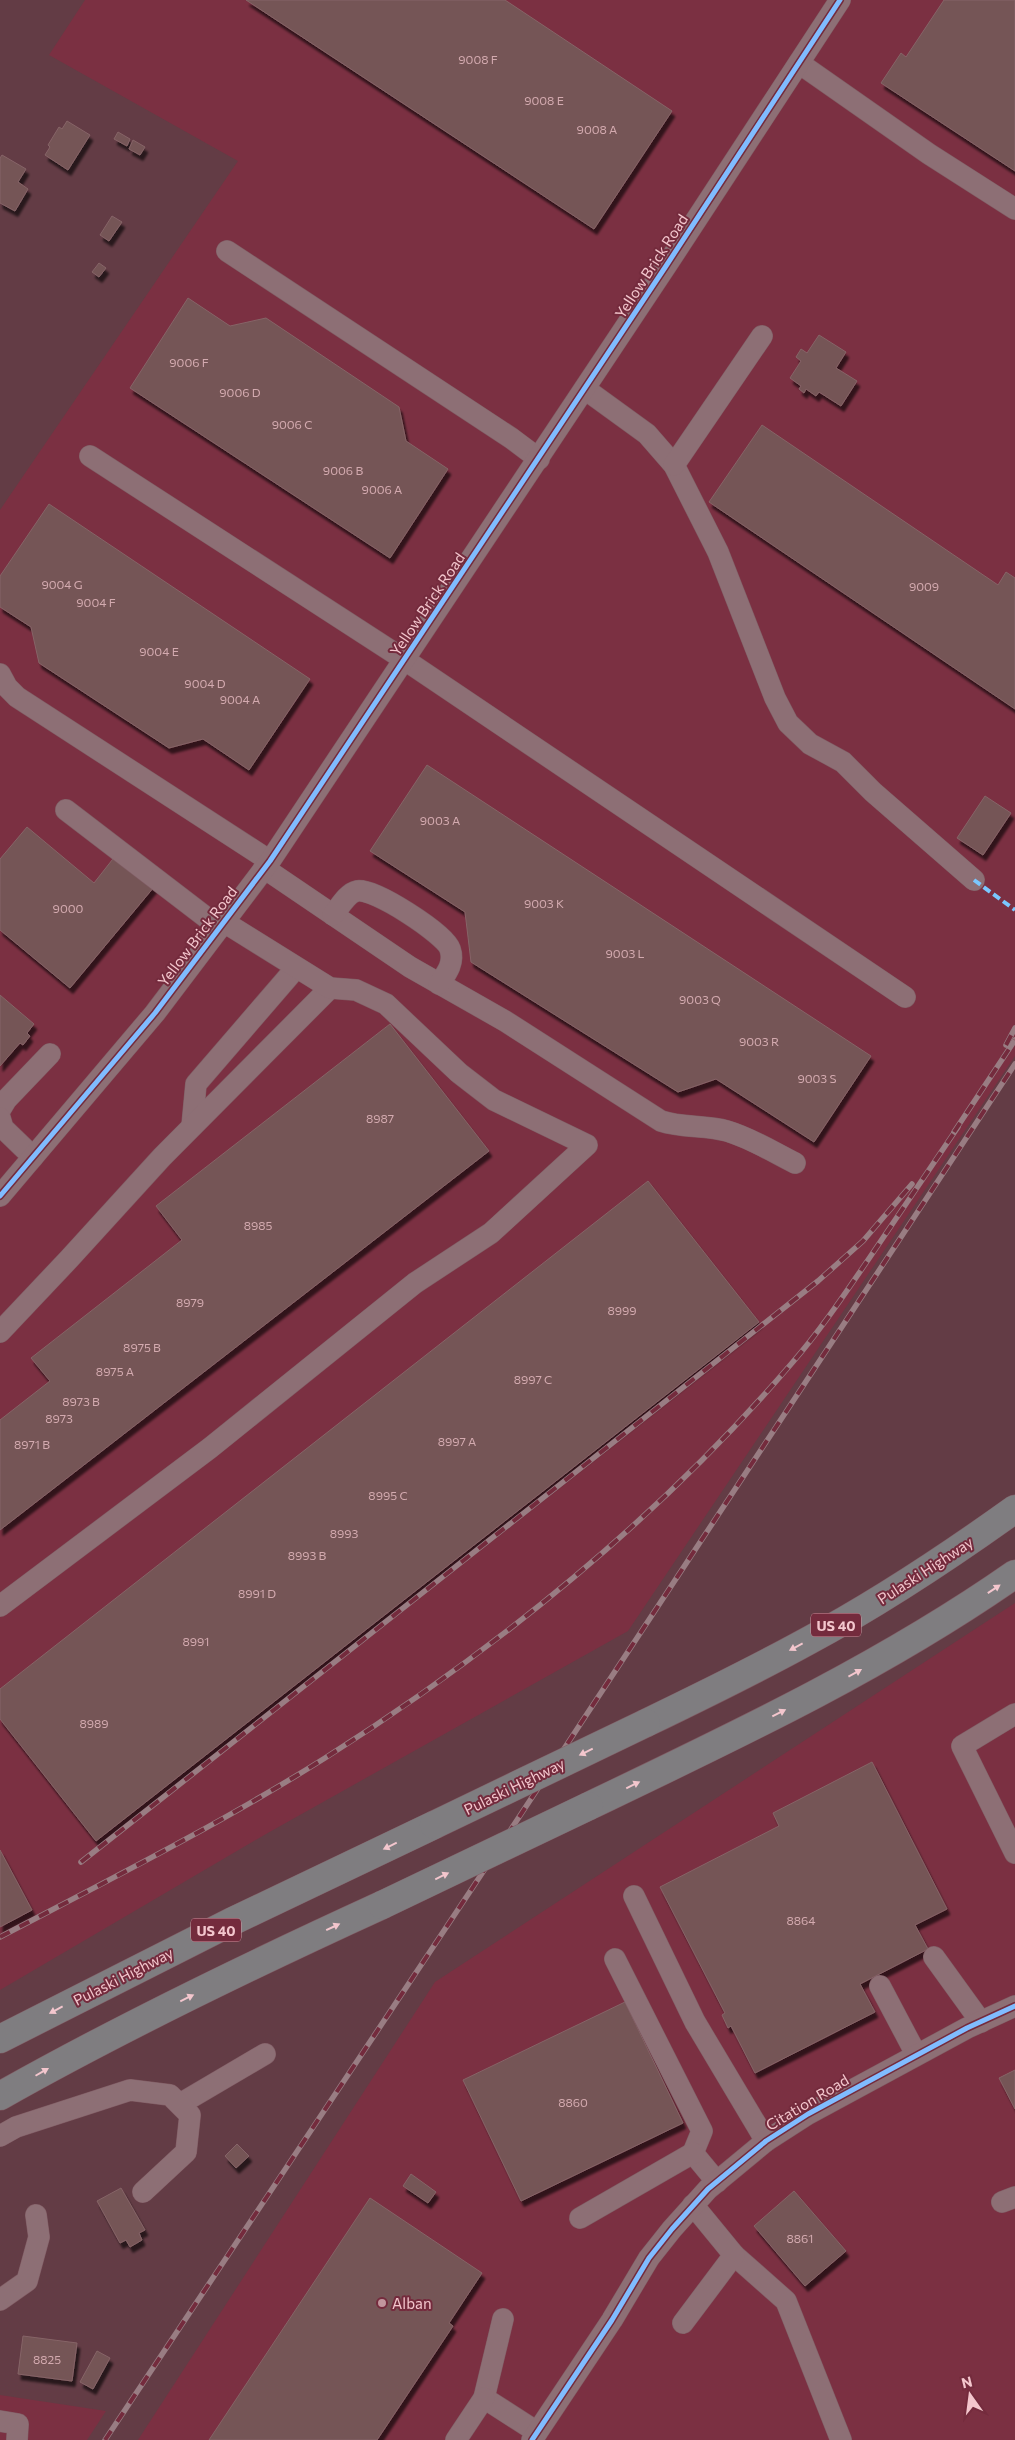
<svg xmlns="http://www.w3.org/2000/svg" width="1015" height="2440" viewBox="0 0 1015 2440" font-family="Commissioner,sans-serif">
  <defs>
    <filter id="shadow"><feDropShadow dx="3" dy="5.5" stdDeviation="1" flood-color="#0009"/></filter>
  </defs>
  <rect width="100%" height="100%" fill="#633c45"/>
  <g fill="#7b3042">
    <polygon points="85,0 1015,0 1015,1056 628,1631 266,1834 0,1990 0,510 238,161 49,55"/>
    <polygon points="1015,1603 1015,2440 138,2440 435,1982"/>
    <polygon points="0,2395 106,2411 87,2440 0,2440"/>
  </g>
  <g fill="#745456" stroke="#866467" filter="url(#shadow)">
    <polygon points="246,0 505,0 672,111 594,229"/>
    <polygon points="944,0 1015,0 1015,171 881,83 901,53 906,57"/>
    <polygon points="67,121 90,135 68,170 45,155 50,147 48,145 59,127 62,129"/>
    <polygon points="118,132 130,139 127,146 114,139"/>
    <polygon points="133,140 145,147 140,155 129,149"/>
    <polygon points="2,155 26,169 18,182 28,189 15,211 0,203 0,158"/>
    <polygon points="112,216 122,222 109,241 100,235"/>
    <polygon points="99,263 106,268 99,277 92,272"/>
    <polygon points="188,298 230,326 266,318 399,407 406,441 448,469 390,558 130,388"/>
    <polygon points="819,335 846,352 836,368 857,381 841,406 819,392 816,396 806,389 804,393 799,389 801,386 790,378 801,361 796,357 801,349 807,353"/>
    <polygon points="762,425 998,585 1006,572 1015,578 1015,709 709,502"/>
    <polygon points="49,504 310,679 249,770 203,739 169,748 39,663 31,627 0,607 0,576"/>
    <polygon points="427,765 871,1056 814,1142 716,1079 678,1092 471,962 465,912 370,851"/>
    <polygon points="985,796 1011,813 983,855 957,838"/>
    <polygon points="27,827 94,883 116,855 154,887 70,988 0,930 0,859"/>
    <polygon points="0,995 34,1024 27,1033 30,1036 23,1045 20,1043 0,1066"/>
    <polygon points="390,1024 489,1151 0,1530 0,1420 50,1381 31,1358 182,1240 156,1206"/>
    <polygon points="648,1181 759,1322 96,1841 0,1719 0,1689"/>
    <polygon points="872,1762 947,1909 915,1925 928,1949 860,1984 875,2012 755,2073 731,2026 728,2028 722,2015 725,2013 660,1887 779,1826 773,1813"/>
    <polygon points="0,1850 32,1910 0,1927"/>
    <polygon points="625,2002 683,2123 521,2201 463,2080"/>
    <polygon points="1015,2070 1015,2109 999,2078"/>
    <polygon points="237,2144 249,2156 236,2168 225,2156"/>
    <polygon points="411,2174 436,2192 428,2203 403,2186"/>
    <polygon points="121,2188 145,2230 139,2233 142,2240 130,2247 126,2240 120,2243 97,2201"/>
    <polygon points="794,2191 846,2251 805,2286 754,2226"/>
    <polygon points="370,2198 482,2273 449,2323 453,2326 377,2440 209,2440"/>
    <polygon points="23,2336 77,2343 72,2381 18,2374"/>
    <polygon points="97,2351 110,2358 93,2389 80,2382"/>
  </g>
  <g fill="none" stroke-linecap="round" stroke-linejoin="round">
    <defs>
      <g id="minor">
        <polyline points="799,63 929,154 1015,209"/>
        <polyline points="227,251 511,438 539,459"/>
        <polyline points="585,389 647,434 674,465 718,552 775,698 788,723 810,744 843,762 873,792 974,880"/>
        <polyline points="90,456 405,660 905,997"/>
        <polyline points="674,465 762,336"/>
        <polyline points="0,674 7,687 17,697 270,861"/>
        <polyline points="66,810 220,928"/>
        <path d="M264,868l146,99 95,54 156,100c21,7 44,4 66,10 24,7 46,21 68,32"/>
        <path d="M333,915c6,-7 14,-22 24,-24 16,-4 88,43 93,58 5,14 -4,25 -11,35"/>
        <polyline points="0,1110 6,1100 50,1054"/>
        <polyline points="0,1118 3,1128 33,1157"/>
        <polyline points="192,1126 196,1084 296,968"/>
        <polyline points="0,1196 155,1013 270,861 666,266 840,0"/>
        <polyline points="0,1332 69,1259 162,1157 330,988"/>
        <polyline points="0,1606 210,1448 415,1283 491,1233 587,1145 494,1100 459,1073 386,1004 356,990 330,988 224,922"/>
        <polyline points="1015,1714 962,1746 1015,1853"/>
        <polyline points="634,1896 695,2022 766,2141"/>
        <polyline points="934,1957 981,2022"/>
        <polyline points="615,1959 702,2131 693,2153 717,2182"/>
        <polyline points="880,1986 916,2054"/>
        <polyline points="180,2104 265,2054"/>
        <polyline points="0,2136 16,2127 130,2090 170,2095 190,2115 186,2152 143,2192"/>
        <polyline points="1002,2202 1015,2197"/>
        <polyline points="580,2218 693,2153"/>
        <polyline points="734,2255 786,2301 841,2440"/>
        <polyline points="0,2300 27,2281 39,2237 36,2215"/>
        <polyline points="503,2319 484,2398 537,2432"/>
        <polyline points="683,2323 734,2255 693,2205"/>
        <polyline points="0,2421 18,2424 17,2440"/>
        <polyline points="456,2440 484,2398"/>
        <polyline points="532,2440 612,2320 649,2258 672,2229 708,2189 766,2141 808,2114 967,2028 1015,2006"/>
      </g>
      <g id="highway">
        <path d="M646,1723c54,-26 107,-52 160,-81 73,-39 142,-85 209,-133"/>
        <path d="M589,1806c146,-70 293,-139 426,-232"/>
        <polyline points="0,2039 233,1921 434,1825"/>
        <path d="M0,2096c124,-70 253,-132 382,-191"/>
      </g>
    </defs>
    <use href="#minor" stroke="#805c64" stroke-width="22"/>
    <use href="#highway" stroke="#805c64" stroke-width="29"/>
    <use href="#minor" stroke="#8d6f75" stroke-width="21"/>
    <use href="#highway" stroke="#7f7d80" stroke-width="28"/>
    <defs>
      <g id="rail">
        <polyline points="1006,1045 1015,1028"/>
        <polyline points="954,1132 1015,1040"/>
        <polyline points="81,1862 818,1281 863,1241 912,1184"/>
        <path d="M0,1937c109,-57 220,-113 325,-179 172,-109 334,-240 467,-395 28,-32 52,-68 76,-103 30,-44 60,-89 90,-133"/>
        <polyline points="105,2440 473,1887 1015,1064"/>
      </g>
    </defs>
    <use href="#rail" stroke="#997d83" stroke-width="5.5"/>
    <use href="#rail" stroke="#742b3d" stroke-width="4" stroke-dasharray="11" stroke-linecap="butt"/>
    <defs>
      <g id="highway-bridge">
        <polyline points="434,1825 646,1723"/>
        <polyline points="382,1905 589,1806"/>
      </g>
    </defs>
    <use href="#highway-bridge" stroke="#805c64" stroke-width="29" stroke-linecap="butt"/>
    <use href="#highway-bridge" stroke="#7f7d80" stroke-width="28"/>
    <polyline stroke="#7ac7fe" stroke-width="4" stroke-dasharray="8 4" stroke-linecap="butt" points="974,880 1015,910"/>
    <defs>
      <g id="cycleway">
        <polyline points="0,1196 155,1013 270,861 666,266 840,0"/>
        <polyline points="532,2440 612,2320 649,2258 672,2229 708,2189 766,2141 808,2114 967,2028 1015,2006"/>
      </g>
    </defs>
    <use href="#cycleway" stroke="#742b3d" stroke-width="8"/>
    <use href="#cycleway" stroke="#80bcff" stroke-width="5"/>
  </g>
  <defs><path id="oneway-solid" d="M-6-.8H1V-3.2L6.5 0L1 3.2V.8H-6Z" transform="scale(1.25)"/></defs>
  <g fill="#f3c6cd">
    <use href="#oneway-solid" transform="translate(994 1589) rotate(-34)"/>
    <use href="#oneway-solid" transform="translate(796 1647) rotate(152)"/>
    <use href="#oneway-solid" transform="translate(855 1673) rotate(-29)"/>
    <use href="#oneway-solid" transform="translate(779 1713) rotate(-27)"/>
    <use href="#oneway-solid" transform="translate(586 1752) rotate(154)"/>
    <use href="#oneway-solid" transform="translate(633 1785) rotate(-26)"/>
    <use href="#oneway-solid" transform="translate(390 1846) rotate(154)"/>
    <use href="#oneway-solid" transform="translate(442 1876) rotate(-26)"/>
    <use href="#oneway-solid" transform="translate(333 1927) rotate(-25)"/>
    <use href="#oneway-solid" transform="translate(187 1998) rotate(-26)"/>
    <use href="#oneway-solid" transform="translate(56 2010) rotate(152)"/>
    <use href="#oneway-solid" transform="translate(42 2072) rotate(-30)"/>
  </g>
  <circle fill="#c1969d" stroke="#742b3d" stroke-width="2" cx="382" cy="2303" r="5"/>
  <g text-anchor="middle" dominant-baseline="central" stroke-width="4" stroke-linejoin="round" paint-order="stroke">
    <g font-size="12" fill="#d3aaaf">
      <text x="478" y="59">9008 F</text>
      <text x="544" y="100">9008 E</text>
      <text x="597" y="129">9008 A</text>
      <text x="189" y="362">9006 F</text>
      <text x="240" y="392">9006 D</text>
      <text x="292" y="424">9006 C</text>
      <text x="343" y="470">9006 B</text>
      <text x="382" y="489">9006 A</text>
      <text x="62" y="584">9004 G</text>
      <text x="924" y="586">9009</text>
      <text x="96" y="602">9004 F</text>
      <text x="159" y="651">9004 E</text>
      <text x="205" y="683">9004 D</text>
      <text x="240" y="699">9004 A</text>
      <text x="440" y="820">9003 A</text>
      <text x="544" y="903">9003 K</text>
      <text x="68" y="908">9000</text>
      <text x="625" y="953">9003 L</text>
      <text x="700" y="999">9003 Q</text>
      <text x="759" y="1041">9003 R</text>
      <text x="817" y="1078">9003 S</text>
      <text x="380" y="1118">8987</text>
      <text x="258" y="1225">8985</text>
      <text x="190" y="1302">8979</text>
      <text x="622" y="1310">8999</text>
      <text x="142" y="1347">8975 B</text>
      <text x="115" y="1371">8975 A</text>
      <text x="533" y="1379">8997 C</text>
      <text x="81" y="1401">8973 B</text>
      <text x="59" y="1418">8973</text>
      <text x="457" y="1441">8997 A</text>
      <text x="32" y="1444">8971 B</text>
      <text x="388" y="1495">8995 C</text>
      <text x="344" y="1533">8993</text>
      <text x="307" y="1555">8993 B</text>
      <text x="257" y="1593">8991 D</text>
      <text x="196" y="1641">8991</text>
      <text x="94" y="1723">8989</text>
      <text x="801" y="1920">8864</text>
      <text x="573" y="2102">8860</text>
      <text x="800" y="2238">8861</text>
      <text x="47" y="2359">8825</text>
    </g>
    <g fill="#742b3d" stroke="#cd98a2" stroke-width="1">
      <rect x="811" y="1613.5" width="50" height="23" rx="4"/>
      <rect x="191" y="1918.5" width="50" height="23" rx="4"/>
    </g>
    <g font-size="14" font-weight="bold" fill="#f3c6cd">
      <text x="836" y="1625">US 40</text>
      <text x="216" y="1930">US 40</text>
    </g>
    <g font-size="15" fill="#f3c6cd" stroke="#742b3d">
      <text transform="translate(651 266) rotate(-57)">Yellow Brick Road</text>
      <text transform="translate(427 604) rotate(-56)">Yellow Brick Road</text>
      <text transform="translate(197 936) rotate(-53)">Yellow Brick Road</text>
      <text transform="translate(925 1570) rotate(-33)">Pulaski Highway</text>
      <text transform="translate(514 1786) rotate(-26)">Pulaski Highway</text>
      <text transform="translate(123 1976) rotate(-27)">Pulaski Highway</text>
      <text transform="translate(807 2102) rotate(-31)">Citation Road</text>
    </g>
    <g font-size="15" fill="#f3c6cd" stroke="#742b3d" text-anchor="start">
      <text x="392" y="2303">Alban</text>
    </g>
  </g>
  <g transform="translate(970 2395) rotate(346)" stroke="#742b3d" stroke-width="4" paint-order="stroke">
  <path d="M0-4L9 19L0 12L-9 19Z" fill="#f3c6cd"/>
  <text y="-8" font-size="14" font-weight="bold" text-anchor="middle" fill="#f3c6cd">N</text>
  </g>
</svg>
